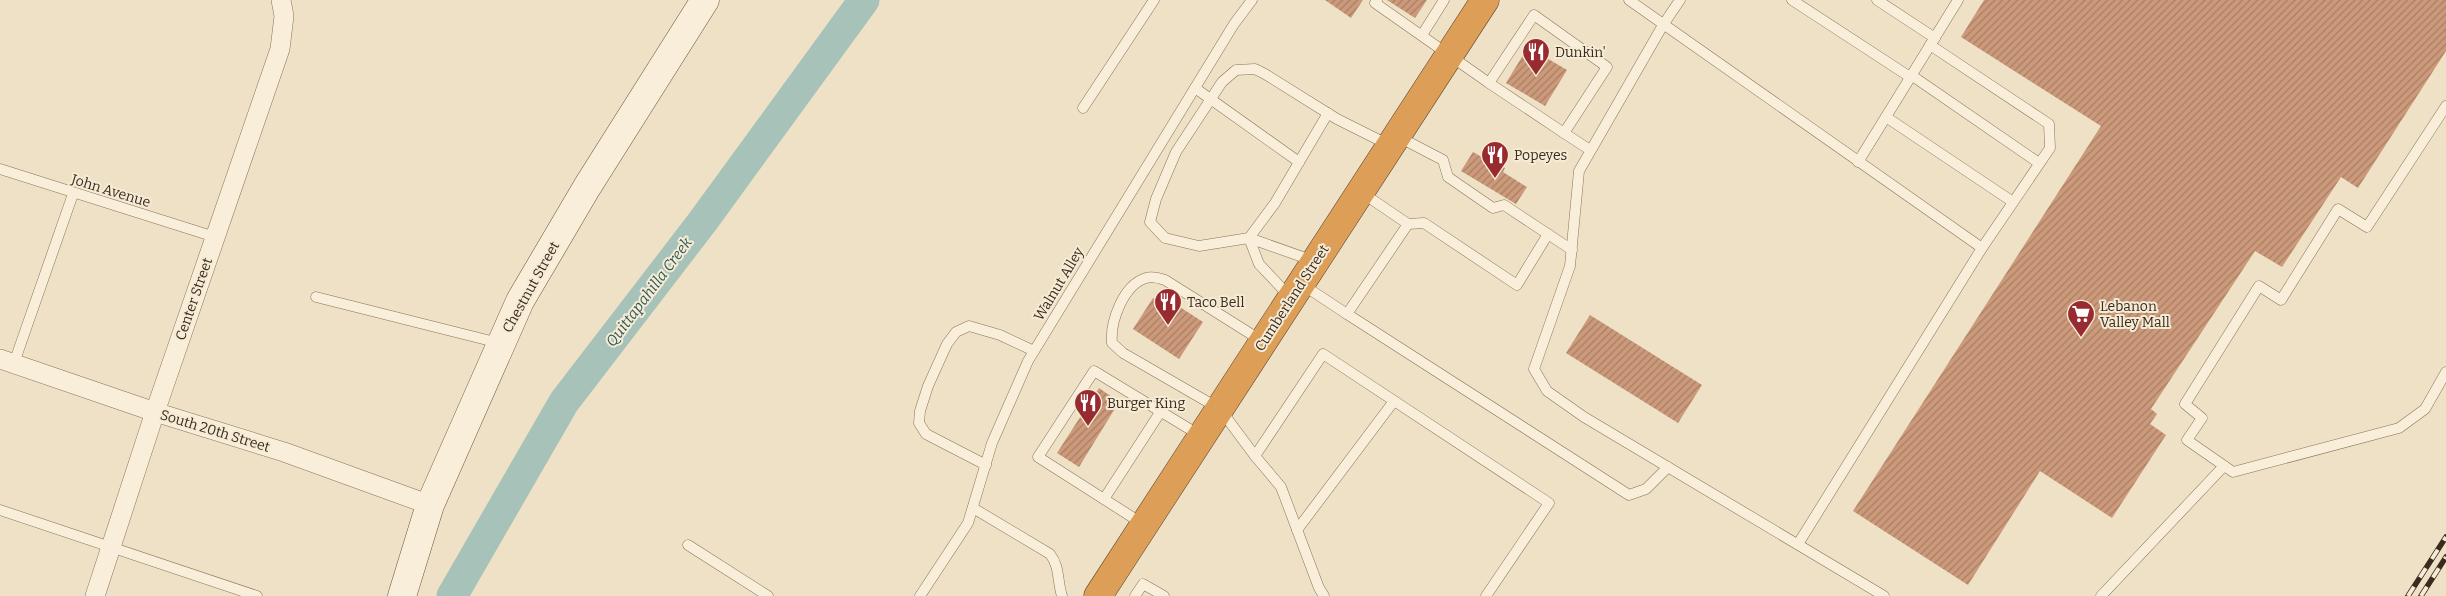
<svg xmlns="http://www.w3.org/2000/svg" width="2446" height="596" viewBox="0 0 2446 596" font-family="Bitter,serif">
  <defs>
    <pattern id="building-hatch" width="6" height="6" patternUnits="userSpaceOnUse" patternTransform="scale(1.25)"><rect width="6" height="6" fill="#cc9a7b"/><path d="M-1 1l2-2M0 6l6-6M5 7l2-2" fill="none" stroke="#a77e64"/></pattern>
  </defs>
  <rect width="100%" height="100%" fill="#eee1c5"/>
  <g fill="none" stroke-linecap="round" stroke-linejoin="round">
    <polyline stroke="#a7c2b9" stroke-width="31" points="452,596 564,402 703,221 864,0"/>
  </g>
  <g fill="url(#building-hatch)">
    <polygon points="1325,0 1363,0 1351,18"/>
    <polygon points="1387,0 1427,0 1415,18"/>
    <polygon points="1984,0 2446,0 2446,51 2358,188 2341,177 2282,267 2255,251 2151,409 2157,414 2150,424 2166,435 2112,518 2040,471 1968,585 1853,511 2101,126 1961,37"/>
    <polygon points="1528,47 1567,70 1545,106 1506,83"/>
    <polygon points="1473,152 1485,159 1487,156 1505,168 1503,172 1527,187 1516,204 1461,171"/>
    <polygon points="1153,298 1166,306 1169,300 1203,322 1179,359 1133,329"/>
    <polygon points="1590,315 1702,385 1678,423 1566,353"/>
    <polygon points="1099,388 1119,402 1079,467 1057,453"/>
  </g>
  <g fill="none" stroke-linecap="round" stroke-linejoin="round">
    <defs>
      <g id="lane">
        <polyline points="1377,0 1375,3 1489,83 1534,15 1607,67 1564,133 1590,150"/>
        <polyline points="1629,0 1982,248"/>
        <polyline points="1680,0 1663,25 1579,171 1570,266 1534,369 1547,391 1584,417 1884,596"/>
        <polyline points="1792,0 1910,77"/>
        <polyline points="1877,0 1935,38"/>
        <polyline points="1422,35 1444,0"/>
        <polyline points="1911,75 2039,163"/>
        <polyline points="1489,83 1564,133"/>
        <polyline points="1195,88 1299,162"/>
        <polyline points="2446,106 2367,227 2338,209 2281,300 2259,286 2185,404 2202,418 2187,440 2233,472 2399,428 2425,409 2446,372"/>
        <polyline points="1083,108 1154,0"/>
        <polyline points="1886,117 2013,202"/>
        <polyline points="1397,136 1443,160 1448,177 1493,208 1504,205 1572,250"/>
        <polyline points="1858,162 1958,0"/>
        <polyline points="0,169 215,237"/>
        <polyline points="1408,224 1424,223 1517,285 1548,234"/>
        <polyline points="1249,238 1275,203 1328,113"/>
        <polyline points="1249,238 1259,264 1291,298"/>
        <polyline points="1314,261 1249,238 1199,246 1165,238 1150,222 1156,199 1176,152 1222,82 1236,70 1255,69 1265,74 1337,119 1389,145"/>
        <polyline points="1303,285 1347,314 1408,224 1361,192"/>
        <polyline points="316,297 499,343"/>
        <polyline points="1347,314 1629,495 1646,489 1668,467"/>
        <path d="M1262,341l-97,-61c-6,-2 -13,-4 -19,-2 -23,7 -36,44 -34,65l11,10 97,56 35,47 68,-102 226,149 -63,93"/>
        <polyline points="14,363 73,194"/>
        <polyline points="1255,456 1281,487 1319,588 1324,596"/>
        <polyline points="986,465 926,434 919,423 920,411 928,386 947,344 956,332 969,326 1000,335 1034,351"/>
        <polyline points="1104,499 1161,411"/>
        <path d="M973,508l77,46c10,13 7,26 12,42"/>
        <polyline points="0,510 257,596"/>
        <polyline points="1143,524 1038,457 1094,371 1201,436"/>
        <polyline points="1297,530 1394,401"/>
        <polyline points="1798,544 1982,248 2050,148 2049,124 1930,45"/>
        <polyline points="688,545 768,596"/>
        <polyline points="920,596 968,523 992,443 1028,361 1234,24 1252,0"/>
        <polyline points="1135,596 1143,584 1164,596"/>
        <polyline points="2101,596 2224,466"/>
      </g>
      <g id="street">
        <polyline points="0,359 155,412 284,452 430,505"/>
        <polyline points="95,596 155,412 280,49 284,16 281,0"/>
      </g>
      <polyline id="secondary" points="402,596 430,505 520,301 587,187 705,0"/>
      <polyline id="highway" points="1098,596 1485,0"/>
    </defs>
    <use href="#lane" stroke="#89725b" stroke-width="11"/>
    <use href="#street" stroke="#89725b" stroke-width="20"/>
    <use href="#secondary" stroke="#6b533e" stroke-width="29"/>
    <use href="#highway" stroke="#57412f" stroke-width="29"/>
    <use href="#lane" stroke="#f9eed9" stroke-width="10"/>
    <use href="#street" stroke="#f9eed9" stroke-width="19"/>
    <use href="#secondary" stroke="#f9eed9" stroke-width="28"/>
    <use href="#highway" stroke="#dd9e57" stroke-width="28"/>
    <defs>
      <g id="rail">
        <polyline points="2408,596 2446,537"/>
        <polyline points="2421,596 2446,557"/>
      </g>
    </defs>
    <use href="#rail" stroke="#3a2b1f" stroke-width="5.5"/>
    <use href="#rail" stroke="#f6ebd5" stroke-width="4" stroke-dasharray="11" stroke-linecap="butt"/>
  </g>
  <defs>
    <symbol id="restaurant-pin" viewBox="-11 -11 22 30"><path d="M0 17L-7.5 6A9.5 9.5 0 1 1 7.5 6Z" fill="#982b2f" stroke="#f6ebd5"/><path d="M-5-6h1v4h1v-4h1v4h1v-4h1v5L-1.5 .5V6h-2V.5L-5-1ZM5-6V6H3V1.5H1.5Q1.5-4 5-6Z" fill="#fff"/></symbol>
    <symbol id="supermarket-pin" viewBox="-11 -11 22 30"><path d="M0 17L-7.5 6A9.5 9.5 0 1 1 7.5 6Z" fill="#982b2f" stroke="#f6ebd5"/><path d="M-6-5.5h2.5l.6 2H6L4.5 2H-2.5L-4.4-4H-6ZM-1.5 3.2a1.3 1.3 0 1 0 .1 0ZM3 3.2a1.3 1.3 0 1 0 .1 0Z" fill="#fff"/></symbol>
  </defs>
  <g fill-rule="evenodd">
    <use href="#restaurant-pin" x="1520" y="36" width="32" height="43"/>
    <use href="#restaurant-pin" x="1479" y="139" width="32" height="43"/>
    <use href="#restaurant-pin" x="1152" y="286" width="32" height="43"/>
    <use href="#supermarket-pin" x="2065" y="298" width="32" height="43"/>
    <use href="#restaurant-pin" x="1072" y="387" width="32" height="43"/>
  </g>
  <g text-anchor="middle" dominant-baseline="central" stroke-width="4" stroke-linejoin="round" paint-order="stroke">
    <g font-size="14" fill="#3a2b1f" stroke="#f6ebd5" text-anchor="start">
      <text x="1555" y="52">Dunkin'</text>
      <text x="1514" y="155">Popeyes</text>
      <text x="1187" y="302">Taco Bell</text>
      <text x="2100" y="306">Lebanon<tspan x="2100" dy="16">Valley Mall</tspan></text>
      <text x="1107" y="403">Burger King</text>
    </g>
    <g font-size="14" fill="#3a2b1f" stroke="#f6ebd5">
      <text transform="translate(111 191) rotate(17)">John Avenue</text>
      <text transform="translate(1059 284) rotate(-59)">Walnut Alley</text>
      <text transform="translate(531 287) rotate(-61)">Chestnut Street</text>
      <text transform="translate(1292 298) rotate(-57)">Cumberland Street</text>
      <text transform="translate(194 299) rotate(-71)">Center Street</text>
      <text transform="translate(215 431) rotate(17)">South 20th Street</text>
    </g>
    <g font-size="15" font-style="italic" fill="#2e5955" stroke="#f6ebd5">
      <text transform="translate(649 292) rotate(-53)">Quittapahilla Creek</text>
    </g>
  </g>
</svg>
